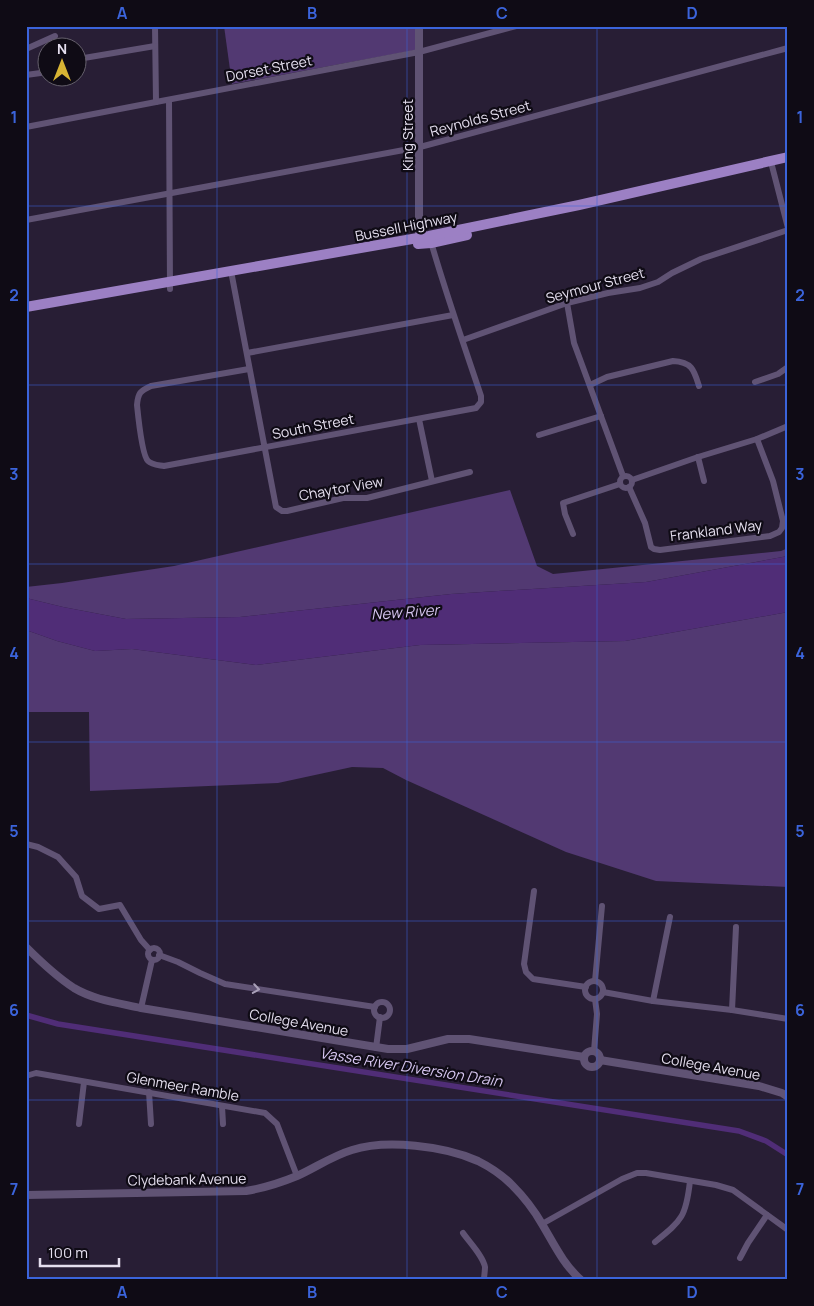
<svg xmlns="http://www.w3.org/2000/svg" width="814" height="1306" viewBox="0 0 814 1306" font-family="Manrope,sans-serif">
  <rect width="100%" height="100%" fill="#281e35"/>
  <g fill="#523972">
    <polygon points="224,26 416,26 416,50 232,84"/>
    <polygon points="510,490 537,566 553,574 781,551 788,548 788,556 646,582 451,594 240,617 126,619 63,607 26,598 26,587 62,583 174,566"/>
    <polygon points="788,612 788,887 656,881 566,852 406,780 383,768 352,767 278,783 90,791 89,712 26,712 26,630 57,641 95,651 132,649 256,665 420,645 625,641"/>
  </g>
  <polygon fill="#502d77" points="788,556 788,612 625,641 420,645 256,665 132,649 95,651 57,641 26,630 26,598 63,607 126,619 240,617 451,594 646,582"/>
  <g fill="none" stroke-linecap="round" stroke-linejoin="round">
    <polyline stroke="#502d77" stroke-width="5.5" points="26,1015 58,1024 739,1131 766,1141 788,1155"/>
    <g stroke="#605374" stroke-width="6">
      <polyline points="155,26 156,102"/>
      <polyline points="26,49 55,36"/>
      <polyline points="78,59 155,46"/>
      <polyline points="26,75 48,72"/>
      <polyline points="169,100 170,289"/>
      <polyline points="26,127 156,102 419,52 516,26"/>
      <polyline points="771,162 788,228"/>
      <polyline points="26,220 420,147 788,48"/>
      <polyline points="231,271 276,507 282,511 287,511 343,498 367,498 470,472"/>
      <polyline points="567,303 574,343 623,476"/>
      <polyline points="463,340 567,303 608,293 640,288 658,282 672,273 701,259 788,230"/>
      <polyline points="247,353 453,315"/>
      <path d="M249,369l-98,17c-11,5 -13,7 -14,19 1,10 5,50 11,56 4,4 11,4 16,5l312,-58 5,-6v-6c-17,-51 -35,-102 -50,-154"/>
      <polyline points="755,382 778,374 788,367"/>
      <path d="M590,385l17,-8 66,-16c19,1 21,9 26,25"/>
      <polyline points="419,419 432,481"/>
      <polyline points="539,435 601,416"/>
      <polyline points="698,457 704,481"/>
      <circle cx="626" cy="482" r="6"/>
      <polyline points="632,480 698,457 757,439 788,426"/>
      <polyline points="629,487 645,523 651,547 654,549 660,550 770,536 779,532 782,528 783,521 773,481 757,439"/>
      <polyline points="573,534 565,514 563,503 620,484"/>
      <polyline points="26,844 38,847 58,857 76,877 82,896 99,909 120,905 141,940 150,950"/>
      <polyline points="534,891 524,964 526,972 533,979 586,987"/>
      <circle cx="154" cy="954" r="6"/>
      <polyline points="159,955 178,962 200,973 225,984 375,1007"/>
      <polyline points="595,981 602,906"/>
      <circle cx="594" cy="990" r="9"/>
      <polyline points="603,992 653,1001 732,1010 788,1019"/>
      <polyline points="653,1001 670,917"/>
      <circle cx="382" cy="1010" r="8"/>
      <polyline points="141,1008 152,960"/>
      <polyline points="732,1010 736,927"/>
      <polyline points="376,1048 380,1017"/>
      <polyline points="594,1051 597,1014 595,999"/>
      <polyline points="26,1076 36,1073 265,1113 277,1124 297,1176"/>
      <polyline points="149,1092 151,1124"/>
      <polyline points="222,1106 223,1124"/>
      <polyline points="79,1124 84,1082"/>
      <polyline points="542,1224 622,1179 637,1173 646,1173 716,1185 733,1190 788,1230"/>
      <path d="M463,1233c7,10 20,23 22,34 0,4 -1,9 -1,13"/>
      <path d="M655,1242c27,-22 31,-25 35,-61"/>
      <polyline points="740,1258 748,1243 767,1215"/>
    </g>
    <g stroke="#605374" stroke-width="8">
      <polyline points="419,242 419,26"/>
      <path d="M26,947c15,15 31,30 48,41 20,12 45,15 67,20l247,41h19l41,-10h21l115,18"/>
      <circle cx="592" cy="1059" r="8"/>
      <polyline points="600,1060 759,1086 782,1093 788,1097"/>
      <path d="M26,1195l220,-4c18,-3 34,-8 51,-15 18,-8 35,-20 55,-26 34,-11 93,-4 126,11 12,6 25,15 34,24 12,12 22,25 30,39 12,20 21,40 39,56"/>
    </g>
    <g stroke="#9c80c4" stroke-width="10">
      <polyline points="418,244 431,243 467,235"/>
      <polyline points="26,307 429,236 579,205 788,157"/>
    </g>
  </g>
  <defs><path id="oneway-chevron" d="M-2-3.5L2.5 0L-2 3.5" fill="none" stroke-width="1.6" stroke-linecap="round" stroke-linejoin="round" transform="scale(1.25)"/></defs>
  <use stroke="#a9a0b8" href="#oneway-chevron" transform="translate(256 989) rotate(9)"/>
  <path fill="none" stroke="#3b64db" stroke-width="1" stroke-opacity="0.55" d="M217,26v1254M407,26v1254M597,26v1254M26,206h762M26,385h762M26,564h762M26,742h762M26,921h762M26,1100h762"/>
  <g text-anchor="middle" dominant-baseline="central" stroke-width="4.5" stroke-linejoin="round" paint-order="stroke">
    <g font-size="14" fill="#e5dfef" stroke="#0f0b15">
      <text transform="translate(269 68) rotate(-11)">Dorset Street</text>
      <text transform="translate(480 118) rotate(-15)">Reynolds Street</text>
      <text transform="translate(407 135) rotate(-90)">King Street</text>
      <text transform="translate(406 226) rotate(-11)">Bussell Highway</text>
      <text transform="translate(595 285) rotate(-15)">Seymour Street</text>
      <text transform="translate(313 426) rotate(-11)">South Street</text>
      <text transform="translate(341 488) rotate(-10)">Chaytor View</text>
      <text transform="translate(716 530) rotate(-7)">Frankland Way</text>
      <text transform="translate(299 1022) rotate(10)">College Avenue</text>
      <text transform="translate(711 1066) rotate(10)">College Avenue</text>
      <text transform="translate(183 1086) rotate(10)">Glenmeer Ramble</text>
      <text transform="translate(187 1179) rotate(-1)">Clydebank Avenue</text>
    </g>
    <g font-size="15" font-style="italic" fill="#d5c5ef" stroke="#0f0b15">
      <text transform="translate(405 612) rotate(-4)">New River</text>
      <text transform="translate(411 1067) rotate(9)">Vasse River Diversion Drain</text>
    </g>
  </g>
  <rect width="814" height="1306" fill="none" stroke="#0f0b15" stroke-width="55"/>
  <g transform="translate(62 62)"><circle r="24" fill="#0f0b15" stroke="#65606c"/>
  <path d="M0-4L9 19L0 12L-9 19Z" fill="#d8b434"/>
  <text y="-8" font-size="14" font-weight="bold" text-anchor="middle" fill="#e5dfef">N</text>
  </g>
  <path d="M40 1258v8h79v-8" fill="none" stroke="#e5dfef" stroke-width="2.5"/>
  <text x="48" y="1258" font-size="15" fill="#e5dfef" stroke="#0f0b15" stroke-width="4" paint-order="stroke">100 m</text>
  <rect x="28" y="28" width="758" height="1250" fill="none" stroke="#3b64db" stroke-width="2"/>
  <g font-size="16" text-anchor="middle" font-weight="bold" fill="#3b64db">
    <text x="122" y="19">A</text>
    <text x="312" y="19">B</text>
    <text x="502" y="19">C</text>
    <text x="692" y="19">D</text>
    <text x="14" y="123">1</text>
    <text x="800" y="123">1</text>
    <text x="14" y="301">2</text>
    <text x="800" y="301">2</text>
    <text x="14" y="480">3</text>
    <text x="800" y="480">3</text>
    <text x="14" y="659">4</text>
    <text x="800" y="659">4</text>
    <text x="14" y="837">5</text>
    <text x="800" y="837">5</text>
    <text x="14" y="1016">6</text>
    <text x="800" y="1016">6</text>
    <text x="14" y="1195">7</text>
    <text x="800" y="1195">7</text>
    <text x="122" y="1298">A</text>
    <text x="312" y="1298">B</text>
    <text x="502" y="1298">C</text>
    <text x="692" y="1298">D</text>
  </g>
</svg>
